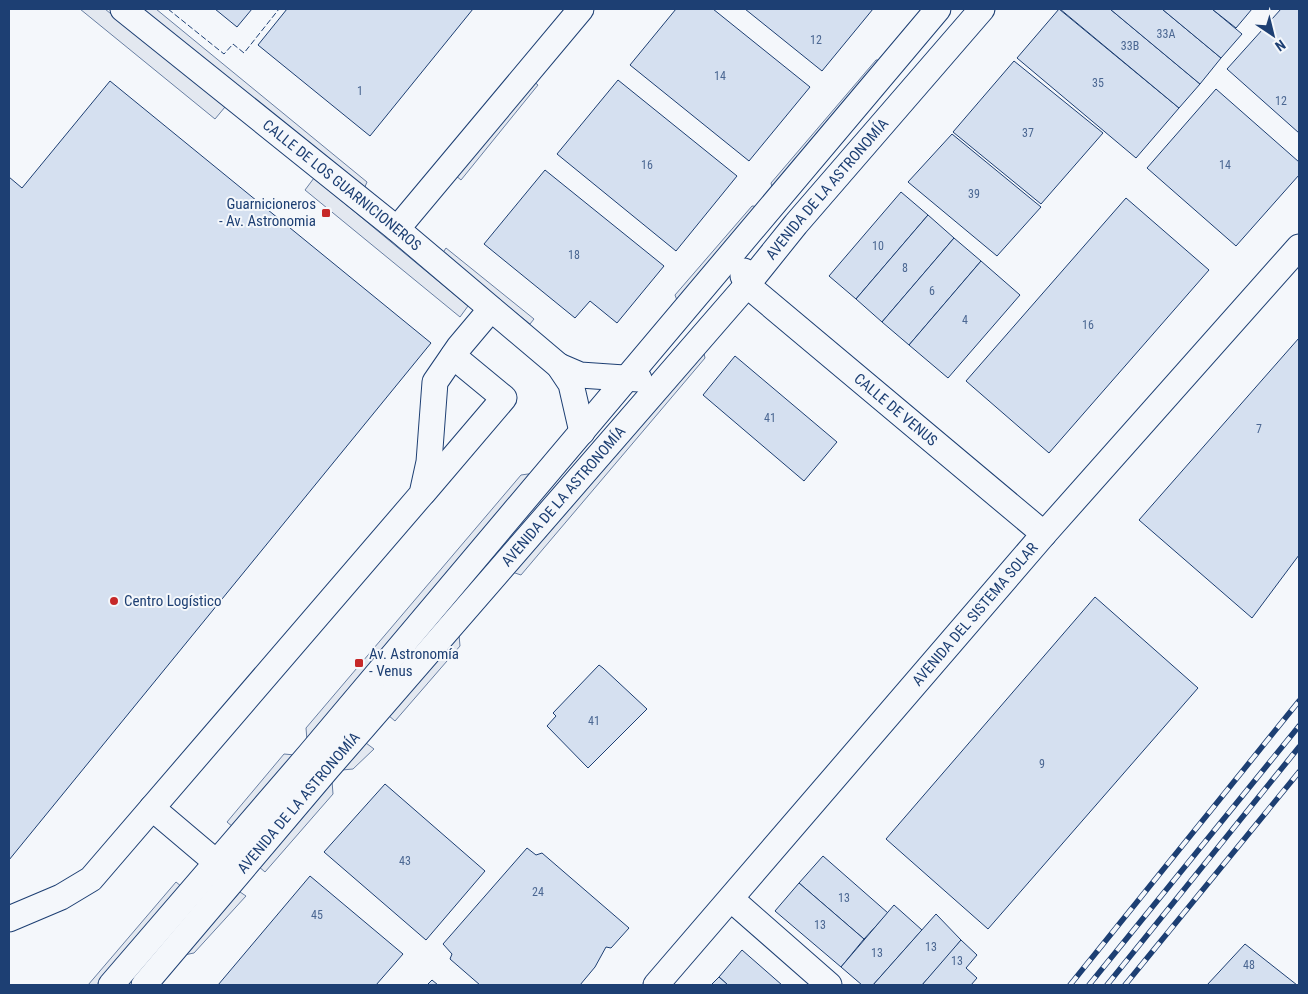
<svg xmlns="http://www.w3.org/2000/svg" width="1308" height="994" viewBox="0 0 1308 994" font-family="'Roboto Condensed',sans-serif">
  <rect width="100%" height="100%" fill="#f4f7fb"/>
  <g fill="#e3e8f0" stroke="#687fa3">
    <polygon points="80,9 105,9 225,107 215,119"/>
    <polygon points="142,9 156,9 367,182 364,189"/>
    <polygon points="876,60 886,60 774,195 771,183"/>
    <polygon points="532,80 538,85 461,180 455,175"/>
    <polygon points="314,178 468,306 460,317 305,190"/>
    <polygon points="752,206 763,207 678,303 675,295"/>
    <polygon points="446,248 534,319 530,324 442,254"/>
    <polygon points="703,349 705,358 521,575 512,572"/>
    <polygon points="535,473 307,740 306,728 521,475"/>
    <polygon points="459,635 460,646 395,721 388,715"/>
    <polygon points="366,743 374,749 353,769 342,770"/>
    <polygon points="284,754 295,755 233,827 227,822"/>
    <polygon points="332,781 333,794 265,872 258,866"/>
    <polygon points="176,882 182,887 98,985 88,985"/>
    <polygon points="240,892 246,896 194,953 184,955"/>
  </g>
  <g fill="#d5e0f0" stroke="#1d3f73">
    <polygon points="215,9 252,9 237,27"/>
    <polygon points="287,9 473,9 370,136 258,45"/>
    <polygon points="676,9 713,9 810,87 749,161 630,65"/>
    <polygon points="745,9 873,9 822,71"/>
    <polygon points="1059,9 1179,108 1136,158 1017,58"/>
    <polygon points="1060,9 1110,9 1200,84 1179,108"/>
    <polygon points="1110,9 1162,9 1221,58 1200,84"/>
    <polygon points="1162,9 1212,9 1242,34 1221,58"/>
    <polygon points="1212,9 1252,9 1236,28"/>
    <polygon points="1281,9 1299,9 1299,133 1227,69"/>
    <polygon points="1014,61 1103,133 1041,204 953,132"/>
    <polygon points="618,80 737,176 676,251 557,154"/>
    <polygon points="110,81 431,343 9,860 9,177 22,188"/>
    <polygon points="1216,89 1299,162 1299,175 1236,246 1147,168"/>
    <polygon points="952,134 1041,207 997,256 908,182"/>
    <polygon points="545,170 664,266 617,323 590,301 575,318 484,244"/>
    <polygon points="901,192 928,215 856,299 829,276"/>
    <polygon points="1126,198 1209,270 1049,453 966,381"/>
    <polygon points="928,215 954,238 882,322 856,299"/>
    <polygon points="954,238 981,261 909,345 882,322"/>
    <polygon points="981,261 1020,295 948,378 909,345"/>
    <polygon points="1299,338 1299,555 1252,618 1139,520"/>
    <polygon points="735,356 837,442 804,481 703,395"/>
    <polygon points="1095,597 1198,688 988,929 886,839"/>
    <polygon points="599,665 603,668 647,709 588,768 547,726 556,716 553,713"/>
    <polygon points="385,784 485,871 426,940 324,852"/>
    <polygon points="527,848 536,855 542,853 629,928 611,948 606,947 595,967 580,985 480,985 450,959 452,954 443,944"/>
    <polygon points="823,856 888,913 864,939 799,883"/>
    <polygon points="310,876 403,954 376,985 218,985"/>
    <polygon points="799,883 864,939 841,967 775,911"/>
    <polygon points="894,905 922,930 873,985 862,985 841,967"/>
    <polygon points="936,914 961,940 950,954 922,985 873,985"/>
    <polygon points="961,940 977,955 966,968 977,978 971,985 922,985"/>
    <polygon points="1245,944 1297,985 1207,985"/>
    <polygon points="742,950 782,985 728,985 719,977"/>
    <polygon points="719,977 728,985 711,985"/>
    <polygon points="432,980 438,985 427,985"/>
  </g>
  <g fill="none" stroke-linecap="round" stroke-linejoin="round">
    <defs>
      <g id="minor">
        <path id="s1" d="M123,9l274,220 162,137 12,18 11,48"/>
        <polyline points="397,229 581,9"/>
        <path id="s2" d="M744,271l-1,5 4,9 297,249"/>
        <polyline points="559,366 580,375 639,379"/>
        <polyline points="424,492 504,398 453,356"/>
        <polyline points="152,808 217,863"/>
        <polyline points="731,899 829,985"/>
        <polyline points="9,919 61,897 91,879 422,494 429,462 435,382 459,347 491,309"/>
        <polyline points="111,985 310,754 938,9"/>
        <path id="s3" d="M144,985l183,-216 420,-484 49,-61 186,-215"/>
        <path id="s4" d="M656,985l388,-451 255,-287"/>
      </g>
    </defs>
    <use href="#minor" stroke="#1d3f73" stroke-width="27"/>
    <use href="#minor" stroke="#f4f7fb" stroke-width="25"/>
    <defs>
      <g id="rail">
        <polyline points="1070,985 1299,701"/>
        <polyline points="1089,985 1299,726"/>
        <polyline points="1107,985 1299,747"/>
        <polyline points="1125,985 1299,772"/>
      </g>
    </defs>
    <use href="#rail" stroke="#1d3f73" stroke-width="5.5"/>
    <use href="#rail" stroke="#f4f7fb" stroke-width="4" stroke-dasharray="11" stroke-linecap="butt"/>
    <polyline stroke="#1d3f73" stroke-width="1" stroke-dasharray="6 2.5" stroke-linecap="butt" points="168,9 224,54 233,44 244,53 279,9"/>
  </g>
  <g fill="#c62828" stroke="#f4f7fb" stroke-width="2">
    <rect x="321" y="208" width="10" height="10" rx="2.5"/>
    <circle cx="114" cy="601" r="5"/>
    <rect x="354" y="658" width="10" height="10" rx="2.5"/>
  </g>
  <g text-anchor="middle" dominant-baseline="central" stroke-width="4" stroke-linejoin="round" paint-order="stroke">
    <g font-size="12" fill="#4b6792">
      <text x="1166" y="34">33A</text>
      <text x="816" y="40">12</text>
      <text x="1130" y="46">33B</text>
      <text x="720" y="76">14</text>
      <text x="1098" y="83">35</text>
      <text x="360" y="91">1</text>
      <text x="1281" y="101">12</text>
      <text x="1028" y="133">37</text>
      <text x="647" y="165">16</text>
      <text x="1225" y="165">14</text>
      <text x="974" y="194">39</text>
      <text x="878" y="246">10</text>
      <text x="574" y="255">18</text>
      <text x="905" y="268">8</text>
      <text x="932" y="291">6</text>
      <text x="965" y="320">4</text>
      <text x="1088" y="325">16</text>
      <text x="770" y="418">41</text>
      <text x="1259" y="429">7</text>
      <text x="594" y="721">41</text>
      <text x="1042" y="764">9</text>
      <text x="405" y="861">43</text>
      <text x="538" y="892">24</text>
      <text x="844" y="898">13</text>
      <text x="317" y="915">45</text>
      <text x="820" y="925">13</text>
      <text x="931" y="947">13</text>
      <text x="877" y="953">13</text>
      <text x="957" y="961">13</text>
      <text x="1249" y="965">48</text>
    </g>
    <g font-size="15" fill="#1d3f73" stroke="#f4f7fb">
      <text stroke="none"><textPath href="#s1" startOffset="281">CALLE DE LOS GUARNICIONEROS</textPath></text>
      <text stroke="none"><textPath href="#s3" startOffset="1049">AVENIDA DE LA ASTRONOMÍA</textPath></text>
      <text stroke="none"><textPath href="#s2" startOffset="209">CALLE DE VENUS</textPath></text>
      <text stroke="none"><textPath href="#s3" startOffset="644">AVENIDA DE LA ASTRONOMÍA</textPath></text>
      <text stroke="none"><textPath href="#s4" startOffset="489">AVENIDA DEL SISTEMA SOLAR</textPath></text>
      <text stroke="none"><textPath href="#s3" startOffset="239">AVENIDA DE LA ASTRONOMÍA</textPath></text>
    </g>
    <g font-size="15" fill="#1d3f73" stroke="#f4f7fb" text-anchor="start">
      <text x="316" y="204" text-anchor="end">Guarnicioneros<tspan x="316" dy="17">- Av. Astronomia</tspan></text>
      <text x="124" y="601">Centro Logístico</text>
      <text x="369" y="654">Av. Astronomía<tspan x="369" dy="17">- Venus</tspan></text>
    </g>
  </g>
  <rect width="1308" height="994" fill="none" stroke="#1d3f73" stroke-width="20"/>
  <g transform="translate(1273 35) rotate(145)" stroke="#f4f7fb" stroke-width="4" paint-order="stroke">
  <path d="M0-4L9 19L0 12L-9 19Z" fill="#1d3f73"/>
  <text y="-8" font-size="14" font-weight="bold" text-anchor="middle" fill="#1d3f73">N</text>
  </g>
</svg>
